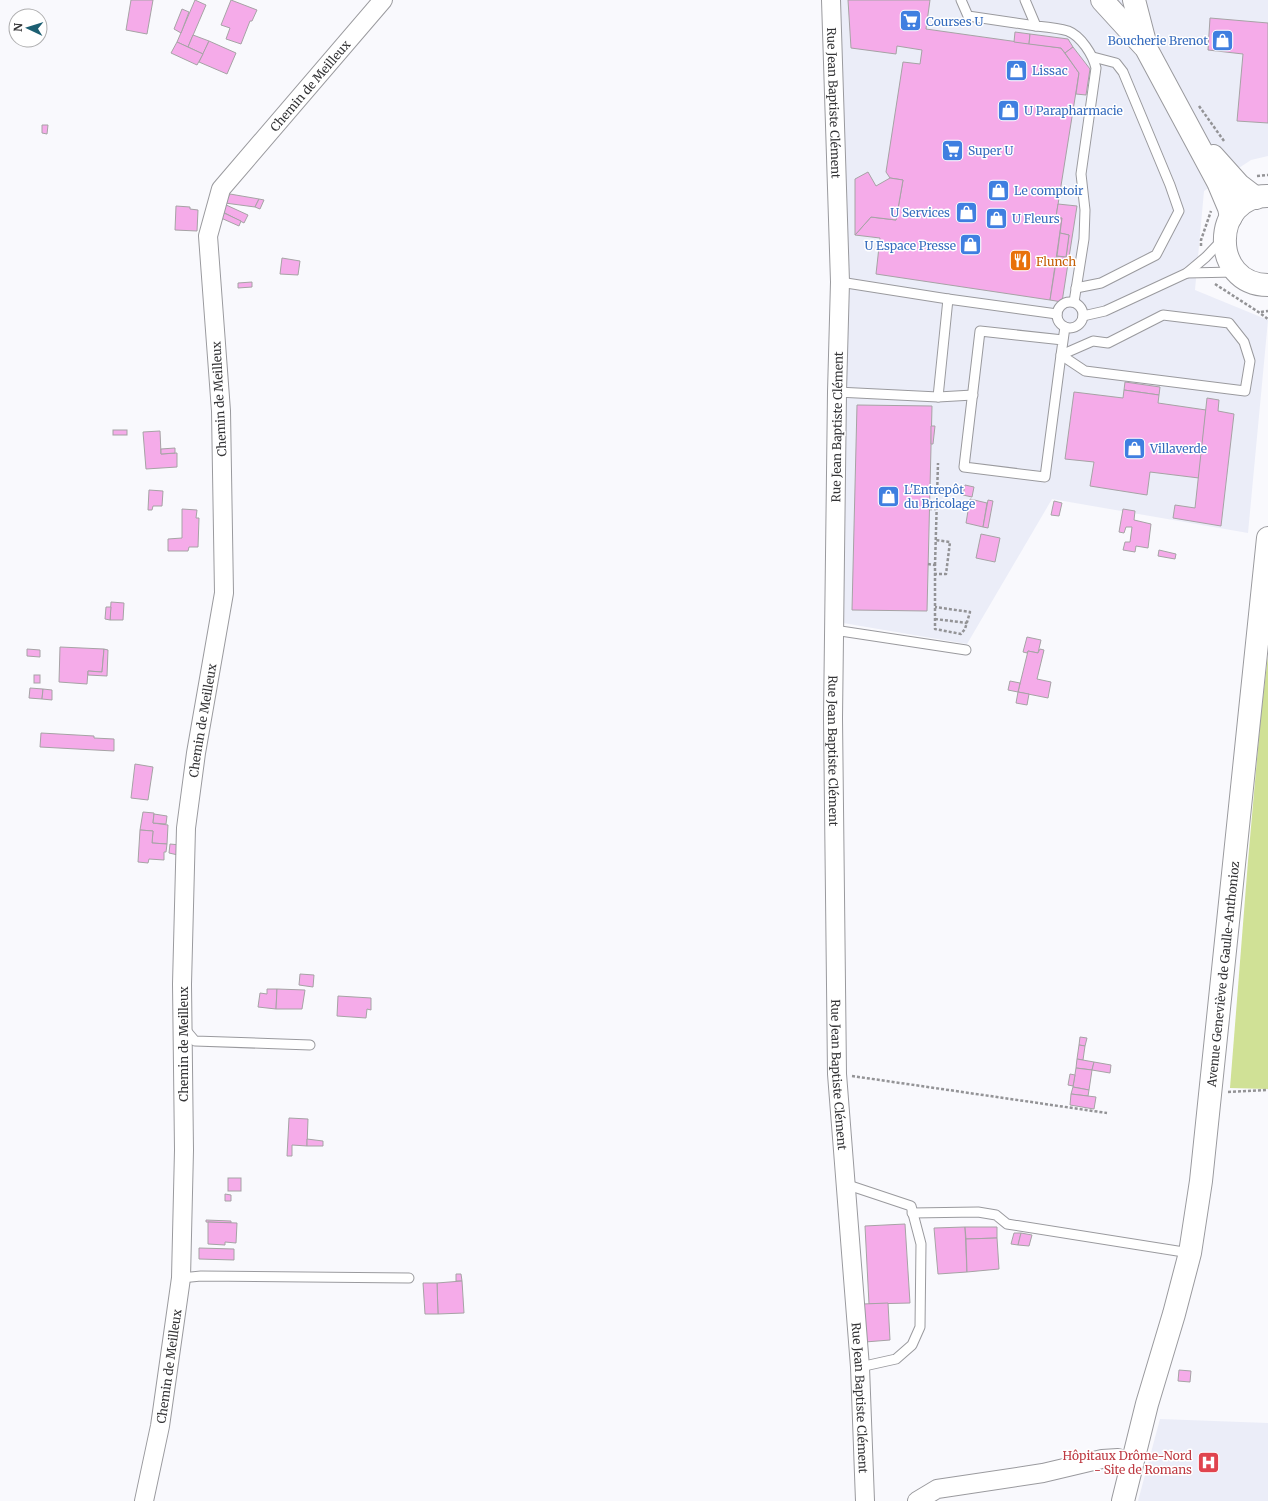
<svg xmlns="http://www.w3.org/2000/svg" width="1268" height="1501" viewBox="0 0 1268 1501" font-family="Merriweather,serif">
  <rect width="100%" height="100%" fill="#f9f9fd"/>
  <g fill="#ebedf8">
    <polygon points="840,0 1268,0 1268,156 1251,160 1204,191 1195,290 1268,320 1248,533 1052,499 967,644 843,623"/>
    <polygon points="1160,1419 1268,1423 1268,1501 1138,1501"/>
  </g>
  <polygon fill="#d0e196" points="1268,656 1268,1089 1230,1088 1248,861 1261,714"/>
  <g fill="#f5abe9" stroke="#a6a3a5">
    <polygon points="131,0 153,0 147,34 126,30"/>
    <polygon points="195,0 206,5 188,47 177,42"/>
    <polygon points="231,0 257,10 252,21 250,21 241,44 226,39 230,28 221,25"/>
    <polygon points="848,0 930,0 926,29 1061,48 1079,73 1056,217 1062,218 1050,300 876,274 880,238 855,235 871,217 896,220 903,180 890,178 886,172 903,62 920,64 922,50 897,46 896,54 851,48"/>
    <polygon points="182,9 189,12 181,33 174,29"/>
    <polygon points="1210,18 1268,23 1268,123 1237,121 1243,54 1208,50"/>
    <polygon points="1015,32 1030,34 1029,44 1014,42"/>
    <polygon points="1030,34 1068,39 1073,47 1065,53 1061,48 1029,44"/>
    <polygon points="193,35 209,41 203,54 188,47"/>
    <polygon points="209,41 236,53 227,74 199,62"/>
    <polygon points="177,42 203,54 197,65 171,53"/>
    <polygon points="1073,47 1090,69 1086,95 1076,94 1079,73 1065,53"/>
    <polygon points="42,125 48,125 47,134 42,133"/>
    <polygon points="868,172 876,186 890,178 903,180 896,220 871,217 855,235 855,179"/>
    <polygon points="230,194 259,199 255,207 225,203"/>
    <polygon points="259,199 264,200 260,209 255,207"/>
    <polygon points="224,204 248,215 244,223 221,211"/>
    <polygon points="1058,204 1077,206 1062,302 1050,300 1057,256 1066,257 1069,235 1060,233 1062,218 1056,217"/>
    <polygon points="176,206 190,207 190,209 198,210 197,231 175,230"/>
    <polygon points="224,213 241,221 239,226 221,218"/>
    <polygon points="1060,233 1069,235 1066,257 1057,256"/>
    <polygon points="282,258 300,261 298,275 280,274"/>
    <polygon points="252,282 252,287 238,288 238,283"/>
    <polygon points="1125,382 1160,387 1159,395 1124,390"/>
    <polygon points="1124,390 1159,395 1158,403 1206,410 1199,478 1150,472 1147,495 1090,486 1094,462 1065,459 1074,392 1123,398"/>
    <polygon points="1207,398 1219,400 1218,411 1234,414 1221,526 1173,518 1175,505 1195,508"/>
    <polygon points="857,405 932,406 927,611 852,610"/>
    <polygon points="931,426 935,426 933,444 931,444"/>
    <rect x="113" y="430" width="14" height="5"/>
    <polygon points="160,431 161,454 177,453 177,467 146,469 143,432"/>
    <polygon points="175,448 175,453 161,454 161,449"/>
    <polygon points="965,485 974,487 972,497 963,495"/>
    <polygon points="149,490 163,491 162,506 153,506 152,510 148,510"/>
    <polygon points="970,499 987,503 983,527 966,523"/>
    <polygon points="988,500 993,501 988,528 983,527"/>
    <polygon points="1054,501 1062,503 1059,516 1051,515"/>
    <polygon points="182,509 197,510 196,518 199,518 198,547 189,547 188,551 168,551 168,539 182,538"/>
    <polygon points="1123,509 1135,511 1134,520 1151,524 1148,548 1136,546 1135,552 1123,550 1125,542 1130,542 1132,527 1126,527 1124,533 1119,532"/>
    <polygon points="981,534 1000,538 995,562 976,558"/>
    <polygon points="1159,550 1176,554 1175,559 1158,556"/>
    <polygon points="111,602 124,603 123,620 110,620"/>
    <polygon points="106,607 111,607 110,620 105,619"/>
    <polygon points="1027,637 1041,640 1038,653 1028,651 1027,653 1023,652"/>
    <polygon points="60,647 104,649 102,672 88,671 87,684 59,682"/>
    <polygon points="27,649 40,650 40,657 27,656"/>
    <polygon points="104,649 108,650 107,676 88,675 88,671 102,672"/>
    <polygon points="1040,649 1044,650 1037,679 1051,682 1048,698 1018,692 1028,651 1038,653"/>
    <rect x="34" y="675" width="6" height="8"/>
    <polygon points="1010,681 1020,683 1018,692 1008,690"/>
    <polygon points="30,688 43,689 42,699 29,698"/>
    <polygon points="43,689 52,690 52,700 42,699"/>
    <polygon points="1018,692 1029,694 1027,705 1016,703"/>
    <polygon points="41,733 94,736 94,738 114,739 114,751 40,747"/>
    <polygon points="135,764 153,767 148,800 131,798"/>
    <polygon points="143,812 154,813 153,823 168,825 167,844 152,843 153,831 140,830"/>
    <polygon points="154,814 167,816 166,824 153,823"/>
    <polygon points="140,830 153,831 152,843 167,844 166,852 164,852 164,860 149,859 148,863 138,862"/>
    <polygon points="170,844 180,845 178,855 169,853"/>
    <polygon points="300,974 314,975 313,987 299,985"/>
    <polygon points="267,989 277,989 276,1009 258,1007 260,993 267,994"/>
    <polygon points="277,989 305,990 302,1009 276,1009"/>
    <polygon points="338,996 371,998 371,1010 367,1009 366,1018 337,1016"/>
    <polygon points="1080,1037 1087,1038 1085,1046 1079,1045"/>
    <polygon points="1079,1045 1085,1046 1083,1060 1077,1059"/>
    <polygon points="1077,1059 1094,1062 1092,1070 1076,1068"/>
    <polygon points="1094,1062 1111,1065 1110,1073 1092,1070"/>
    <polygon points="1076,1068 1092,1070 1089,1090 1073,1087"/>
    <polygon points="1070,1074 1075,1075 1073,1086 1068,1085"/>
    <polygon points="1073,1087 1089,1090 1088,1096 1071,1094"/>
    <polygon points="1071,1094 1096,1097 1094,1109 1070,1105"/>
    <polygon points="289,1118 308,1119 307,1146 292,1145 292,1156 287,1156"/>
    <polygon points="307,1139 323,1141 323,1146 307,1146"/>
    <rect x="228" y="1178" width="13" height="13"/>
    <polygon points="225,1194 231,1195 231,1201 225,1201"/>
    <polygon points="206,1220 231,1221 231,1223 206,1222"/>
    <polygon points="208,1222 237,1223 236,1243 225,1242 225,1245 208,1244"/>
    <polygon points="905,1224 910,1303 869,1304 865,1226"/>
    <polygon points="965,1227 967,1272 938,1274 934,1228"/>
    <polygon points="965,1227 997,1227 997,1238 966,1239"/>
    <polygon points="1014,1233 1021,1233 1018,1245 1011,1244"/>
    <polygon points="1021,1233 1032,1235 1029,1246 1018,1245"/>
    <polygon points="997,1238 999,1269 967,1272 966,1239"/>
    <polygon points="199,1248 234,1249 234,1260 199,1259"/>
    <polygon points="456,1274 461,1274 462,1281 456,1281"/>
    <polygon points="462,1281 464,1313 438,1314 437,1283"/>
    <polygon points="423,1283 437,1283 438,1314 425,1314"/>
    <polygon points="888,1303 890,1340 865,1342 863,1304"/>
    <polygon points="1179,1370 1191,1371 1190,1382 1178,1381"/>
  </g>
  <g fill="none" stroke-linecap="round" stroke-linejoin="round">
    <defs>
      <g id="service">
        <polyline points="961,0 968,16 1036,26"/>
        <path d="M1025,0l11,26c10,1 22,2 32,5 13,5 25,24 28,37l-15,106 4,36 -1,29 -10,63"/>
        <polyline points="1187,273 1235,272"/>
        <polyline points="840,282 948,299 1057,314"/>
        <polyline points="1076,288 1101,283 1156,255 1179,211 1170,185 1123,72 1116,63 1093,57"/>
        <circle cx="1070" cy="315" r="13"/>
        <polygon points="1163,315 1229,323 1244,342 1250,361 1245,391 1085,371 1061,355 1093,341 1108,343"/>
        <polyline points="1083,316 1105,311 1187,273 1206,257 1223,239"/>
        <polyline points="1063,340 980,331 964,467 1045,477 1061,355 1065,327"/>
        <polyline points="837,392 938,397 948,299"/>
        <polyline points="938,397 973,395"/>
        <polyline points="834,630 966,650"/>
        <polyline points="184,1028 195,1041 310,1045"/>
        <polyline points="845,1184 911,1206 921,1244 920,1327 912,1345 896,1359 860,1367"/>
        <polyline points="912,1213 978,1212 996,1215 1007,1224 1190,1253"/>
        <polyline points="181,1278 201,1276 409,1278"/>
      </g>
      <g id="minor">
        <path id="s1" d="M831,0l9,282 -3,110 -4,326 4,356 23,293 5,134"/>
        <path id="s2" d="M144,1501l16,-75 21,-148 3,-128 -2,-166 4,-156 10,-75 28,-160 -3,-182 -13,-175 13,-47 162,-189"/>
        <polyline points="917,1501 937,1489 1043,1473 1102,1459 1118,1458 1125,1460"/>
      </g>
      <g id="secondary">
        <polyline points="1102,0 1144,46"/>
        <polyline points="1134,0 1147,50 1218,182 1229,208 1231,217"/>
        <polyline points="1213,156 1239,185 1256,198"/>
        <path d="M1268,196c-57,-1 -58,89 0,89"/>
        <path id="s3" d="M1123,1501l24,-97 27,-90 16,-61 11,-72 67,-643"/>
      </g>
    </defs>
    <use href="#service" stroke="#9a9a9e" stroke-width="11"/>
    <use href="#minor" stroke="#9a9a9e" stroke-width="20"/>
    <use href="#secondary" stroke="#9a9a9e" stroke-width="24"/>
    <g stroke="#939396" stroke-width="2.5" stroke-dasharray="3 2" stroke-linecap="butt">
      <polyline points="1199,106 1224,141"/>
      <polyline points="1257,176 1268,175"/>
      <polyline points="1201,246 1201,240 1211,211"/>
      <polyline points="1215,284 1260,313 1268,319"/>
      <polyline points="1261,312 1268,311"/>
      <polyline points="929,509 936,509"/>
      <polyline points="928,564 935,565 935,629 961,634 965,629 970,612 935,607"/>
      <polyline points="935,565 938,463"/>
      <polyline points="934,574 946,574 950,542 935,540"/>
      <polyline points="935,619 967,623"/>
      <polyline points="852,1076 1107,1113"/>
      <polyline points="1228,1092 1268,1090"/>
    </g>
    <use href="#service" stroke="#fff" stroke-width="9"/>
    <use href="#minor" stroke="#fff" stroke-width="18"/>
    <use href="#secondary" stroke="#fff" stroke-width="22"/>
  </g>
  <defs>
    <symbol id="supermarket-square" viewBox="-11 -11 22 22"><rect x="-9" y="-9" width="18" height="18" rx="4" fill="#3f7fe0" stroke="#fff"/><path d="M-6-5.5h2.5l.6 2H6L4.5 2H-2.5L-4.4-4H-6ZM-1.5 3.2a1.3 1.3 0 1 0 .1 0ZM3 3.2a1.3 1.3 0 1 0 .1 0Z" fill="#fff"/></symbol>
    <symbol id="shop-square" viewBox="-11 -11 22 22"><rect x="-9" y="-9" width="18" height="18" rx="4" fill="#3f7fe0" stroke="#fff"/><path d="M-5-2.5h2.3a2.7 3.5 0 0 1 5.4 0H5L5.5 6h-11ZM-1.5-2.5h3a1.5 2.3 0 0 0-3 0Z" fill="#fff"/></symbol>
    <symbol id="restaurant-square" viewBox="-11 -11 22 22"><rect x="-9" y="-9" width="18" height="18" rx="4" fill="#e8710a" stroke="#fff"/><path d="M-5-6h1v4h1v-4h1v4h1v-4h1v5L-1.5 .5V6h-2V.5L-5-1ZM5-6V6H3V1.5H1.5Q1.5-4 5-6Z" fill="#fff"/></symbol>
    <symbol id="hospital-square" viewBox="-11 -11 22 22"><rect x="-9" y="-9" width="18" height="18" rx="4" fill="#e0444e" stroke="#fff"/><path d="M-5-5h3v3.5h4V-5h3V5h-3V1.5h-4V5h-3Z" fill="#fff"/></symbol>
  </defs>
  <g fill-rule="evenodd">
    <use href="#supermarket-square" x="898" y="8" width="25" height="25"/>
    <use href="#shop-square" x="1210" y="28" width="25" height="25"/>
    <use href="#shop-square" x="1004" y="58" width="25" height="25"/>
    <use href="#shop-square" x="996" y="98" width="25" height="25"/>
    <use href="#supermarket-square" x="940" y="138" width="25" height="25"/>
    <use href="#shop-square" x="986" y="178" width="25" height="25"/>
    <use href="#shop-square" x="954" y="200" width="25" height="25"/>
    <use href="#shop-square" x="984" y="206" width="25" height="25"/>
    <use href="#shop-square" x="958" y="232" width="25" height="25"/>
    <use href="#restaurant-square" x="1008" y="248" width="25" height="25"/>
    <use href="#shop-square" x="1122" y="436" width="25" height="25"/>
    <use href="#shop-square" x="876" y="484" width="25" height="25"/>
    <use href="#hospital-square" x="1196" y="1450" width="25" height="25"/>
  </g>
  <g text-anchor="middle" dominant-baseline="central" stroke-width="3" stroke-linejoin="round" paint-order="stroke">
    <g font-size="12" fill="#366cbe" stroke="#fff" text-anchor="start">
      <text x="926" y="21">Courses U</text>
      <text x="1208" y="40" text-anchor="end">Boucherie Brenot</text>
      <text x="1032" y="70">Lissac</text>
      <text x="1024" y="110">U Parapharmacie</text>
      <text x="968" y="150">Super U</text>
      <text x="1014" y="190">Le comptoir</text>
      <text x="950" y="212" text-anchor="end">U Services</text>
      <text x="1012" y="218">U Fleurs</text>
      <text x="956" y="245" text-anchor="end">U Espace Presse</text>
      <text x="1150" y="448">Villaverde</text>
      <text x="904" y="489">L'Entrepôt<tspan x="904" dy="14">du Bricolage</tspan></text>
    </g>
    <g font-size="12" fill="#343436" stroke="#fff">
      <text stroke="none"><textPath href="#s2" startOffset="1457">Chemin de Meilleux</textPath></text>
      <text stroke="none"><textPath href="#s1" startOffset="103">Rue Jean Baptiste Clément</textPath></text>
      <text transform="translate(219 399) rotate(-93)">Chemin de Meilleux</text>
      <text transform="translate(837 427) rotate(-89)">Rue Jean Baptiste Clément</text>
      <text stroke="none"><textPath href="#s2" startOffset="785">Chemin de Meilleux</textPath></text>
      <text stroke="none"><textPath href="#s1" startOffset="751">Rue Jean Baptiste Clément</textPath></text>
      <text stroke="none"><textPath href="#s3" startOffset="538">Avenue Geneviève de Gaulle-Anthonioz</textPath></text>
      <text transform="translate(183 1044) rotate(-90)">Chemin de Meilleux</text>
      <text stroke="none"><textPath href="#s1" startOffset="1075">Rue Jean Baptiste Clément</textPath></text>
      <text stroke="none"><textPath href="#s2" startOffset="137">Chemin de Meilleux</textPath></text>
      <text stroke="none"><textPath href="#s1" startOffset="1399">Rue Jean Baptiste Clément</textPath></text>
    </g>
    <g font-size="12" fill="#c56008" stroke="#fff" text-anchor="start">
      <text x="1036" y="261">Flunch</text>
    </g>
    <g font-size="12" fill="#be3a42" stroke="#fff" text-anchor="end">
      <text x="1192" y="1455">Hôpitaux Drôme-Nord<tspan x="1192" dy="14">- Site de Romans</tspan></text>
    </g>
  </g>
  <g transform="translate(28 28) rotate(274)"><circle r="19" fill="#ffffff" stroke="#aeaeaf"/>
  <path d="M0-3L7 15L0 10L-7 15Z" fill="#1c5f72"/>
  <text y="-6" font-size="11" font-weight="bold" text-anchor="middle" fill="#343436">N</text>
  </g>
</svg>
